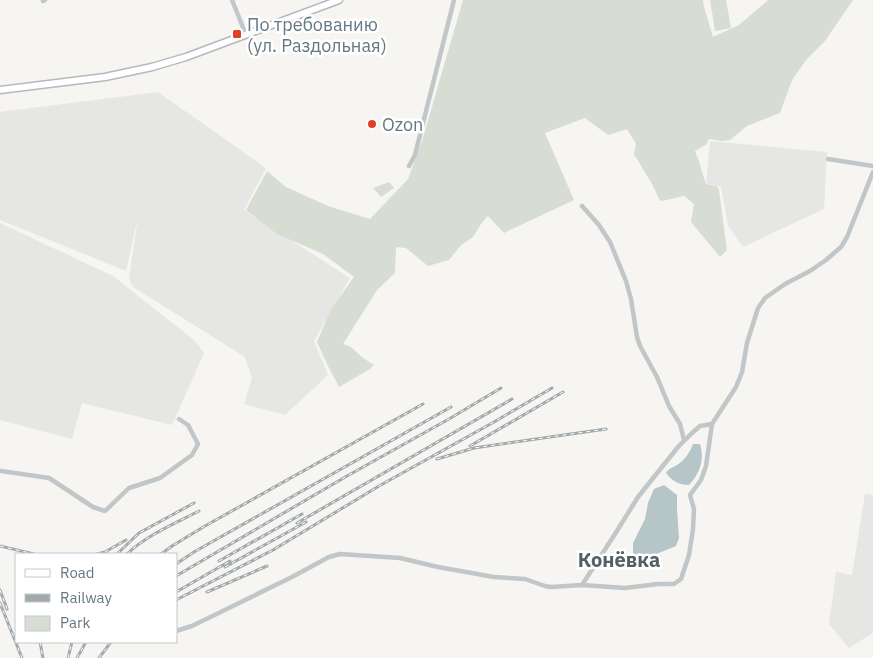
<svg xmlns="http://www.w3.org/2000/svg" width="873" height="658" viewBox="0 0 873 658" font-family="'IBM Plex Sans',sans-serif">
  <rect width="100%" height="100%" fill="#f6f5f2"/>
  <g fill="#e6e7e5">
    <polygon points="158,92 266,168 244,210 350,278 314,341 328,375 285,415 244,404 252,378 245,357 133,287 129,278 138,217 126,271 0,220 0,112"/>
    <polygon points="710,141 827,152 824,209 743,247 728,226 721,187 706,183"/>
    <polygon points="0,223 113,276 195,341 204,353 172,425 82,403 72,439 0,420"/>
    <polygon points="865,494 873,495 873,633 849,648 829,624 836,572 852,575"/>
  </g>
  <g fill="#d7ddd3">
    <path d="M463,0h240l1,7 9,30 26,-12 29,-25h85l-28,41 -18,18 -15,21 -12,33 -33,13 -17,14 -9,1 -10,-2 -3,1 -1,4 -12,7c5,11 7,22 11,33l11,2 2,4 8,60 -7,7 -29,-35 3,-18 -10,-8 -22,5 -3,-2 -7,-15 -18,-30 2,-10 -9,-15 -19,6 -23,-17 -40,15 29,67 -70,33 -16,-17 -7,8 -8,13 -12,8 -12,15 -21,6 -22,-18 -10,-1 -1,26 -18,17 -34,54 8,3 12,11 11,7 -4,4 -31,18 -11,-21 -11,-24 14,-33 23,-32 -31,-23 -46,-20 -31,-24 21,-39 19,16 42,19 42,13 38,-40 14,-38z"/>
    <polygon points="710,0 726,0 731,28 715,31"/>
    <polygon points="389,182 394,188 381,197 373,188"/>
  </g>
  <g fill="#b6c5c7">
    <path d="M693,444h7c5,16 0,29 -11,41 -10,0 -17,-4 -23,-12 3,-5 6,-5 11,-8 8,-5 13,-13 16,-21z"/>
    <polygon points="664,485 677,495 677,509 679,538 676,546 654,555 641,554 638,558 633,553 633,543 645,519 648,503 654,489"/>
  </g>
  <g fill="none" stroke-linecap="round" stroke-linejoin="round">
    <defs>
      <polyline id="secondary" points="0,90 105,77 152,67 186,57 339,0"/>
    </defs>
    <use href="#secondary" stroke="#b3b9bd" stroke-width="9"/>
    <g stroke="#c1c6c8" stroke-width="4.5">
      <polyline points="232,0 246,35"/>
      <polyline points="43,1 45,0"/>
      <polyline points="828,159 873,166"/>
      <polyline points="409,166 415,155 454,0"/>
      <polyline points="582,206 599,225 610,242 626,281 631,299 637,337 640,346 657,377 669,406 680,424 684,440"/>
      <polyline points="1,471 49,478 93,507 105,511 129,488 160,478 192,455 198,444 188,425 179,419"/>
      <polyline points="582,585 615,534 638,497 678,447 691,434 700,426 712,424"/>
      <polyline points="176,631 192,626 292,577 329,557 340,554 400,558 438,567 494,577 525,579 545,586 551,587 582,585 625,588 658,584 674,584 681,579 689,555 693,529 694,509 690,495 701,480 706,466 712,424 736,387 742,372 747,343 758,308 765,298 785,284 810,271 826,260 841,247 847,237 873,172"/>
    </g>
    <use href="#secondary" stroke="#fff" stroke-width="6"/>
    <defs>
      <g id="rail">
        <polyline points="470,446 563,392"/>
        <polyline points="437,459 474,448 606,429"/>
        <polyline points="297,523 512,399"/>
        <polyline points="0,546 34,554"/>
        <polyline points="97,554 105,552 126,540"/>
        <polyline points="117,554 139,533 194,503"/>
        <path d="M127,554c20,-19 47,-30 72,-43"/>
        <polyline points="161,554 172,546 205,526 423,404"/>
        <polyline points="219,561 302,514"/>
        <polyline points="176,564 194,552 451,407"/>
        <polyline points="225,567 306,522"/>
        <polyline points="176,576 347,476 449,419 501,388"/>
        <polyline points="0,590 7,609"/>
        <polyline points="176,592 230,561"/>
        <polyline points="207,592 267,566"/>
        <polyline points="176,600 273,550 379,486 494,422 552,388"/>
        <polyline points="0,603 22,658"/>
        <polyline points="40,642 43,658"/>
        <polyline points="68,658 72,642"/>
        <polyline points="77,658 86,642"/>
        <polyline points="99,658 111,642"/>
      </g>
    </defs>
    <use href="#rail" stroke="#a1a9ad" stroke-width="3"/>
    <use href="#rail" stroke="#fff" stroke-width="1" stroke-dasharray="4" stroke-linecap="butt"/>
  </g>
  <g fill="#e53f23" stroke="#fff" stroke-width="2">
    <rect x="232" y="29" width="10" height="10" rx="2.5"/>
    <circle cx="372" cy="124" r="5"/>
  </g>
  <g text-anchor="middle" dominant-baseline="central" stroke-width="5" stroke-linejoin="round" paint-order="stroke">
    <g font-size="18" fill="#647883" stroke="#fff" text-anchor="start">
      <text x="247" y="24">По требованию<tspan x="247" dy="21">(ул. Раздольная)</tspan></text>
      <text x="382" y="124">Ozon</text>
    </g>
    <g font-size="20" font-weight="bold" fill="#526068" stroke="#fff">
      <text x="619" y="559">Конёвка</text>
    </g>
  </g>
  <rect x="15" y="553" width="162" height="90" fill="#ffffff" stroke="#c1c9cd"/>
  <rect x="25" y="569" width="25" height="8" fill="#ffffff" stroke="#c1c9cd"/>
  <text x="60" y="578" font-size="15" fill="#647883">Road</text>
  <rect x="25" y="594" width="25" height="8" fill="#a1a9ad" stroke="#c1c9cd"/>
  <text x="60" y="603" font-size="15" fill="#647883">Railway</text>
  <rect x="25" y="616" width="25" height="15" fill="#d7ddd3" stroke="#c1c9cd"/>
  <text x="60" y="628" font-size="15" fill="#647883">Park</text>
</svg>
